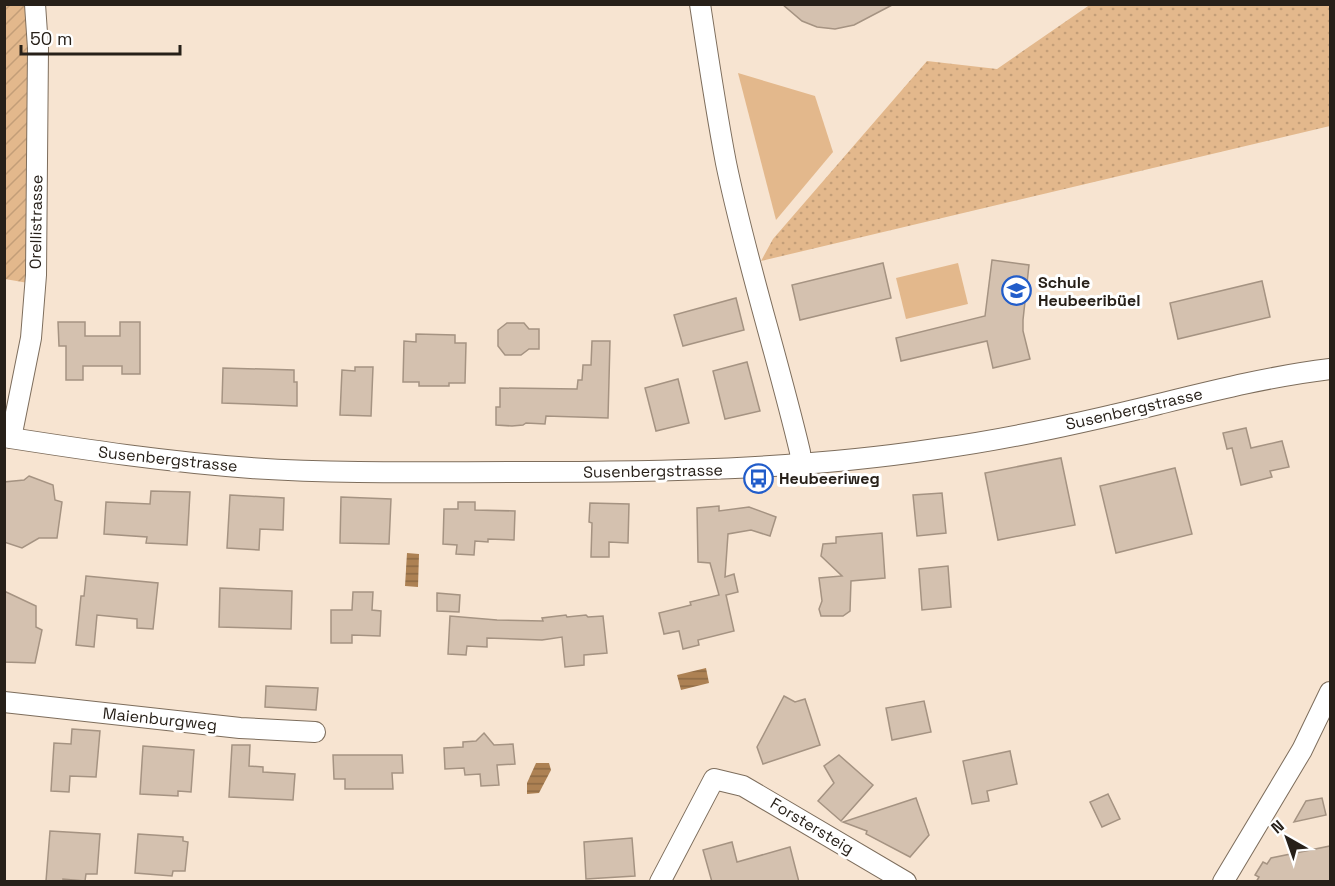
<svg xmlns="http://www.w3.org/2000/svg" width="1335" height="886" viewBox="0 0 1335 886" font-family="'Space Grotesk',sans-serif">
  <defs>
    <pattern id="grass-dots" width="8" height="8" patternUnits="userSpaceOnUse" patternTransform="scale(1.5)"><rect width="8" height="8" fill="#e3b88c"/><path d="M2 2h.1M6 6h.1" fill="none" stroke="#c39e78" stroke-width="1.8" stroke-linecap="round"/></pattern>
    <pattern id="garden-furrows" width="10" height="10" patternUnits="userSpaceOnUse" patternTransform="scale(1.5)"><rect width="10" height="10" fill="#e3b88c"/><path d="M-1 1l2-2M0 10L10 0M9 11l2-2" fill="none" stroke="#c39e78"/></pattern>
    <pattern id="water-rules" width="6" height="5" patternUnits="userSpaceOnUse" patternTransform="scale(1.5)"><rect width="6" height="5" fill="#ad8153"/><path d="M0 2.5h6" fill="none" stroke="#8d6944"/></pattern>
  </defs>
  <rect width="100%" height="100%" fill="#f7e4d1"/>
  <polygon fill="url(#grass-dots)" points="1091,4 1330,5 1330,126 761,261 773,239 927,61 997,69"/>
  <g fill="#e3b88c">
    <polygon points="738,73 815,96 833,152 776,220"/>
    <polygon points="958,263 968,304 906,319 896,278"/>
  </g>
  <polygon fill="url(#garden-furrows)" points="5,5 30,5 28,283 5,279"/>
  <g fill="url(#water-rules)">
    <polygon points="407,553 419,554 418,587 405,586"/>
    <polygon points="706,668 709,683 681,690 677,675"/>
    <polygon points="536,763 549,763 551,770 539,793 527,794 527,783"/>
  </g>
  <g fill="#d4c1af" stroke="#a59382" stroke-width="1.5">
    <polygon points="782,4 894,4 854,25 835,29 817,27 802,21"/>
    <polygon points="992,260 1029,265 1023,320 1023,331 1030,359 993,368 987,341 901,361 896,338 985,316"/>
    <polygon points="883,263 891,298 800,320 792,285"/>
    <polygon points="1262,281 1270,317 1178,339 1170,303"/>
    <polygon points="736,298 744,330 683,346 674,315"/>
    <polygon points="58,322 85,322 85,336 120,336 120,322 140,322 140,374 122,374 122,366 83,366 83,380 66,380 66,346 59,346"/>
    <polygon points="507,323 524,323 529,329 539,329 539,349 529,349 521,355 505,355 498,346 498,330"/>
    <polygon points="416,334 455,335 455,343 466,343 465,383 449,383 449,386 419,386 419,382 403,382 404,341 416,342"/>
    <polygon points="592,341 610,341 608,418 546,416 545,424 526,423 523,425 512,426 496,425 496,407 500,407 500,388 577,389 578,380 582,380 583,365 591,365"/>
    <polygon points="747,362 760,411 725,419 713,371"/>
    <polygon points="355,367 373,367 371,416 340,415 342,370 355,371"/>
    <polygon points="223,368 294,370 294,382 297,382 297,406 222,403"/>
    <polygon points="678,379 689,423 656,431 645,388"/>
    <polygon points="1246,428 1251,448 1282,441 1289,467 1270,471 1272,477 1241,485 1232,448 1227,449 1223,433"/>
    <polygon points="1061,458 1075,525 998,540 985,473"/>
    <polygon points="1175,468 1192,534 1116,553 1100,486"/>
    <polygon points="29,476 53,485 55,500 62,502 57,538 39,538 22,548 4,542 4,482 24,480"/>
    <polygon points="151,491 190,492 187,545 146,543 147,537 104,534 106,502 150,504"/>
    <polygon points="942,493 946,533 917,536 913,495"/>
    <polygon points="230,495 284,498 283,530 260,529 259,550 227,548"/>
    <polygon points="341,497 391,499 389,544 340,543"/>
    <polygon points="458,502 475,502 475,510 515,511 514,540 488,539 488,542 475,541 474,555 456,554 457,545 443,544 444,509 458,509"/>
    <polygon points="590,503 629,504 628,543 609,542 609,557 591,557 592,523 589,522"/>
    <polygon points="719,506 719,511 749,507 776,517 770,536 751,530 728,534 725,577 734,574 738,592 726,595 734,631 698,640 699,645 683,649 679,631 664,634 659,613 691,605 690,602 719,595 710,563 698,562 697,508"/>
    <polygon points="882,533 885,578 851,581 850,611 843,616 821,616 819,609 822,601 819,578 842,576 821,556 823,544 836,543 836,537"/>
    <polygon points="948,566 951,607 922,610 919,569"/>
    <polygon points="86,576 158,583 153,629 137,628 137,619 97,615 94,647 76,645 81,596 84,596"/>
    <polygon points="220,588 292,591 291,629 219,627"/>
    <polygon points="4,591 36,606 36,627 42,630 35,663 4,662"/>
    <polygon points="353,592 373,592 372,610 381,611 380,636 352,635 352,643 331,643 331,610 352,610"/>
    <polygon points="437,593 460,595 459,612 437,611"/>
    <polygon points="566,615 567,617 586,615 588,617 603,616 607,653 584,655 584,665 565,667 562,637 542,640 487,638 487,647 467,646 466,655 448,654 450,616 497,620 543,621 542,618"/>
    <polygon points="266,686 318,688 316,710 265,707"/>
    <polygon points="784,696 795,702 805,699 820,745 763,764 757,747"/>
    <polygon points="924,701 931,732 892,740 886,708"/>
    <polygon points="72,729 100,731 96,777 70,776 69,792 51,791 54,743 71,744"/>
    <polygon points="484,733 494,745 513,744 515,764 497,765 499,785 481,786 480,774 465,775 464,768 445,769 444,748 463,747 463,742 476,741"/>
    <polygon points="232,745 250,745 249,766 263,767 263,772 295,774 293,800 229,797"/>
    <polygon points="143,746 194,750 191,792 178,791 178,796 140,794"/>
    <polygon points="1010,751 1017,784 987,791 989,801 972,804 963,761"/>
    <polygon points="333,755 402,755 403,773 392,773 393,789 345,789 345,779 334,779"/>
    <polygon points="839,755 873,785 841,821 818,801 834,783 824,766"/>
    <polygon points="1108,794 1120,819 1102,827 1090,802"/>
    <polygon points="916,798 929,835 910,857 866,834 867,831 843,822"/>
    <polygon points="1322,798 1326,815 1294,822 1306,801"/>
    <polygon points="50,831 100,834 97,874 86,874 85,881 63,879 63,882 46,881"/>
    <polygon points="138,834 183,837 183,841 188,842 185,871 173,871 172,876 135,873"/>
    <polygon points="632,838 635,876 586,879 584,842"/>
    <polygon points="732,842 737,862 790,847 799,882 712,882 703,850"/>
    <polygon points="1330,846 1330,882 1256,882 1259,877 1255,875 1263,862 1267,864 1271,858"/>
  </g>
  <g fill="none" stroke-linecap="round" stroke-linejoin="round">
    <defs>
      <g id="minor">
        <path d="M700,4c8,53 16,107 26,159 20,97 51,192 74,289l1,13"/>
        <path d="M4,437c83,13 164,25 247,31 89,6 180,4 269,4 140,0 277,-2 416,-23 75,-10 150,-27 223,-45 57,-14 113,-28 171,-35"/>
        <polyline points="11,438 31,338 36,275 38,48 35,4"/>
        <polyline points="4,702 240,728 315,732"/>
        <polyline points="660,882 714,779 743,786 906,882"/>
        <polyline points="1223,882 1302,750 1330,692"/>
      </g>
    </defs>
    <use href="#minor" stroke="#7d6d5c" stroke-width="22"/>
    <use href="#minor" stroke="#fff" stroke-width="20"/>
  </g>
  <defs>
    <symbol id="school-ring" viewBox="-11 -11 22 22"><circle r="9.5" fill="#fff" stroke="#225dca" stroke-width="1.5"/><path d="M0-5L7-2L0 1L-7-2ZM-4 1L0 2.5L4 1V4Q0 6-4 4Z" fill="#225dca"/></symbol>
    <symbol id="bus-ring" viewBox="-11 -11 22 22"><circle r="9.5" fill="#fff" stroke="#225dca" stroke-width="1.5"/><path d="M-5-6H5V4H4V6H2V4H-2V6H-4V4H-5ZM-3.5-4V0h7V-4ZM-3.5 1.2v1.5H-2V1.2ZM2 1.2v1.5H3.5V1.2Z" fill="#225dca"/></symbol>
  </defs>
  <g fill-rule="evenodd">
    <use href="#school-ring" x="1000" y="274" width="33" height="33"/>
    <use href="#bus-ring" x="742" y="462" width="33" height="33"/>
  </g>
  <g text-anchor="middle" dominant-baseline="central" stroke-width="6" stroke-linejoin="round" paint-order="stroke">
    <g font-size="16" fill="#272019" stroke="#fff">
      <text transform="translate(36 222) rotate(-89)">Orellistrasse</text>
      <text transform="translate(1134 409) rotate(-13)">Susenbergstrasse</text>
      <text transform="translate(168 459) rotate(6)">Susenbergstrasse</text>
      <text transform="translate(653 471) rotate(-1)">Susenbergstrasse</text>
      <text transform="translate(160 719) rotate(6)">Maienburgweg</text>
      <text transform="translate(812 826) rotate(31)">Forstersteig</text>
    </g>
    <g font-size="16" font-weight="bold" fill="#272019" stroke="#fff" text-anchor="start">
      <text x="1038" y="282">Schule<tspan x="1038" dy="18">Heubeeribüel</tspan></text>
      <text x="779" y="478">Heubeeriweg</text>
    </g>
  </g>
  <rect width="1335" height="886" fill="none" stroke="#272019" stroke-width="12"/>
  <g transform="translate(1287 838) rotate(320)" stroke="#ffffff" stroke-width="4.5" paint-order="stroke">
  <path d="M0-4.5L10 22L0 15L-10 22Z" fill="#272019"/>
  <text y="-9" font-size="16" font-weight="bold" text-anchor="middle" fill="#272019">N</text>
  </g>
  <path d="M21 45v9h159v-9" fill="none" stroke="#272019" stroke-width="3"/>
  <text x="30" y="45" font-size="18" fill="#272019" stroke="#ffffff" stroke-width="4.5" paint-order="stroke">50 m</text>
</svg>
